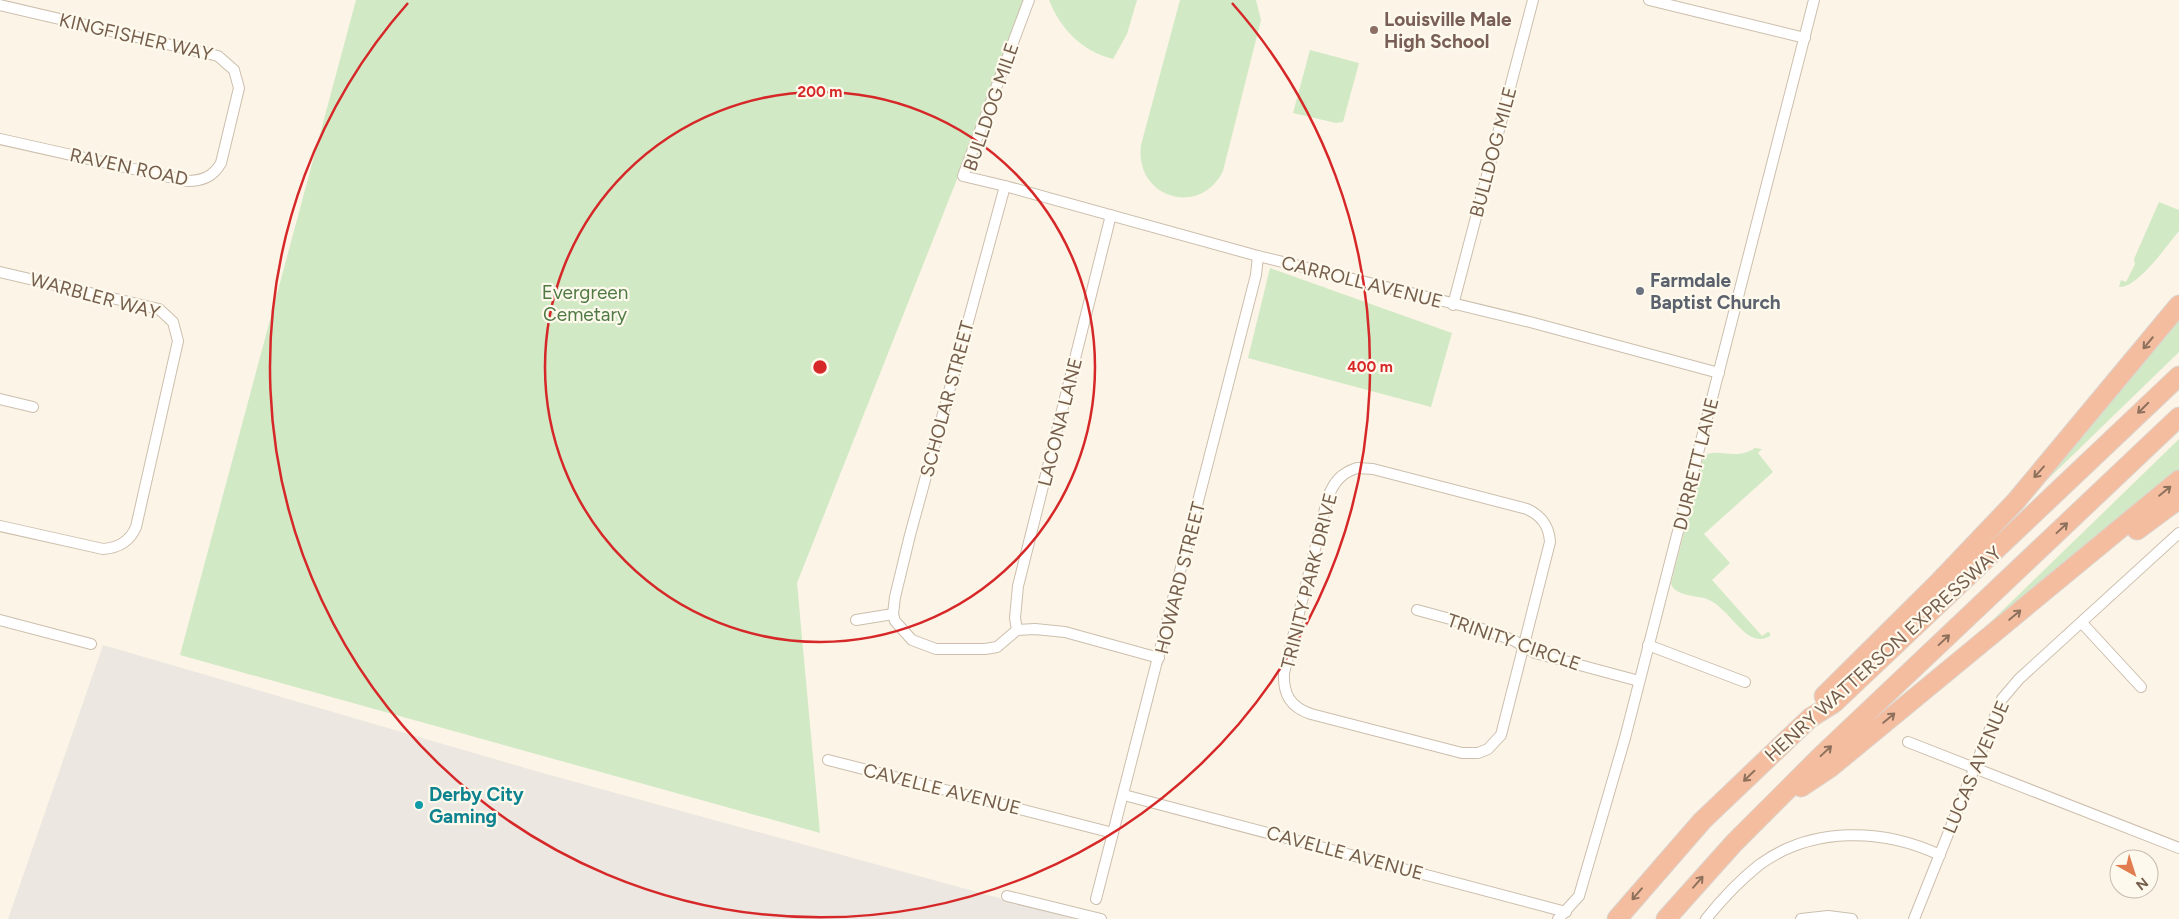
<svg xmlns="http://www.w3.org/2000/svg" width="2179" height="919" viewBox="0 0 2179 919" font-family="Figtree,sans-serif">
  <rect width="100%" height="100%" fill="#fcf5e7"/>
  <polygon fill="#ece7e0" points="103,645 532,770 1075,919 8,919"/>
  <g fill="#d1e9c5">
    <polygon points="356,0 1028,0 797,583 820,833 180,655"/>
    <path d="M1049,0h88l-10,34 -14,25c-31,-8 -52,-29 -64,-59z"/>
    <path d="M1180,0h76l5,20 -38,151c-23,47 -89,27 -82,-26z"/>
    <polygon points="1310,50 1359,63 1343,122 1336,123 1293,113"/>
    <path d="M2159,202l20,8v21c-11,13 -42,58 -60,56l2,-7 5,2 9,-18 -1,-5z"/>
    <polygon points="1270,268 1452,333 1431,407 1248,358"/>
    <polygon points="2179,320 2179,352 2043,484"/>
    <polygon points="2179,439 2179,471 1969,643"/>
    <path d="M1755,448l7,1 -4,4 15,19 -69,62 26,29 -18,17 50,56 6,-4 2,1v3c-25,15 -40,-31 -66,-38 -9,-2 -31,-3 -33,-15l33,-128c19,-7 31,6 51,-7z"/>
  </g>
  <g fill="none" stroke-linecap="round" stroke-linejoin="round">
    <defs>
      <g id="street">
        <polyline points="1029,0 963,176 1005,186 1258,256 1530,322 1719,373"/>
        <polyline points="1649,0 1805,38"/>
        <path d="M0,5l218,51 16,14 5,18 -18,75c-8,14 -19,18 -34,18l-187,-42"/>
        <polyline points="1005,186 910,535 895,597 893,614 895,621 912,640 936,649 985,649 997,647 1017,630 1035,629 1065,632 1159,658"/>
        <path d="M0,272l159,37 14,13 5,19 -42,186c-6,14 -18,21 -33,22l-103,-23"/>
        <polyline points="1453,305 1533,0"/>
        <polyline points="0,399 33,407"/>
        <path d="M1357,468l16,1 154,40c15,7 22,17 23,33l-49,193 -13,14 -10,4h-16l-151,-39c-21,-7 -28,-20 -27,-41l44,-176c6,-15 13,-24 29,-29z"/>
        <polyline points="1417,610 1465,623 1513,640 1535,653 1639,681"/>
        <polyline points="0,620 91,644"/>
        <polyline points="856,620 893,614"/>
        <polyline points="2082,623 2141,687"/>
        <polyline points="1017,630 1015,618 1018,586 1111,215"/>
        <polyline points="1648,645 1745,682"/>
        <polyline points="1908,742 2179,848"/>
        <polyline points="828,760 1113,833"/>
        <polyline points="1124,795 1566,912"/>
        <polyline points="1007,896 1101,919"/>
        <polyline points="1096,899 1256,275 1258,256"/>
        <polyline points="1558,919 1579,896 1625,738 1814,0"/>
        <path d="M1706,919c16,-20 33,-38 53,-54 53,-39 124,-37 181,-10"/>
        <polyline points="1801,919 1828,916 1852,919"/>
        <polyline points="1914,919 2002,699 2019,679 2179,533"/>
      </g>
      <g id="highway">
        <polyline points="2137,530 2179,499"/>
        <polyline points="1824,696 1937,584 2016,501 2179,305"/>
        <polyline points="1801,787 1831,767 2179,480"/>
        <polyline points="1617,919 1702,821 1810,718 1834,703 2179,376"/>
        <polyline points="1666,919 1734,843 1821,756 2179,417"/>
      </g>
    </defs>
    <use href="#street" stroke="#cdbead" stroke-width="12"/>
    <use href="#highway" stroke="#dbd5d0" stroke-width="21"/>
    <use href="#street" stroke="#fff" stroke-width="10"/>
    <use href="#highway" stroke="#f4bd9f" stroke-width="19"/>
  </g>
  <defs><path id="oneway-shaft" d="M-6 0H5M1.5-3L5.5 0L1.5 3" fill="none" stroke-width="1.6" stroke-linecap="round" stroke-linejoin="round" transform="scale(1.25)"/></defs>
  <g stroke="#8e715d">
    <use href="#oneway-shaft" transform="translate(2148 343) rotate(130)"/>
    <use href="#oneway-shaft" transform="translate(2143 408) rotate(135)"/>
    <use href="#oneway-shaft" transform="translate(2039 472) rotate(132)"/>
    <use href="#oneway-shaft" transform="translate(2165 491) rotate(-39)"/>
    <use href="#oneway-shaft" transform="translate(2062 528) rotate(-43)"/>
    <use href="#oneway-shaft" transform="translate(2015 615) rotate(-40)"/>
    <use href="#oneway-shaft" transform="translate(1944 640) rotate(-43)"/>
    <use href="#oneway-shaft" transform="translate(1889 718) rotate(-40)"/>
    <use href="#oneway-shaft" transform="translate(1826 751) rotate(-43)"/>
    <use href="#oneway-shaft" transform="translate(1749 776) rotate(136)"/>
    <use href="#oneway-shaft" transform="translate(1698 882) rotate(-49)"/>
    <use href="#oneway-shaft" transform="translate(1637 894) rotate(131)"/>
  </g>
  <g fill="none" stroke="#d62828" stroke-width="2.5">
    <circle cx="820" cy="367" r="275"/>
    <path d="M1232 3A550 550 0 1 1 408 3"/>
  </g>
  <circle fill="#8d6e63" stroke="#fef9ed" stroke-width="2" cx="1374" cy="30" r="5"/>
  <circle fill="#6b7280" stroke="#fef9ed" stroke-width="2" cx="1640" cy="291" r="5"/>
  <circle fill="#0f9aa8" stroke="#fef9ed" stroke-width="2" cx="419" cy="805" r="5"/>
  <g text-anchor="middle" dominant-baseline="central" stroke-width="4.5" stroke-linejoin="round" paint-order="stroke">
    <g font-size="19" font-weight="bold" fill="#785e54" stroke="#fef9ed" text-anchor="start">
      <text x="1384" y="19">Louisville Male<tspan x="1384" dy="22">High School</tspan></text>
    </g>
    <g font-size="19" fill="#755e4c" stroke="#fef9ed">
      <text transform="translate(136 37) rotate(13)">KINGFISHER WAY</text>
      <text transform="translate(991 107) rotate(-71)">BULLDOG MILE</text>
      <text transform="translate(1493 152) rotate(-75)">BULLDOG MILE</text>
      <text transform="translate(129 167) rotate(12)">RAVEN ROAD</text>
      <text transform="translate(1362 282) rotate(14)">CARROLL AVENUE</text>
      <text transform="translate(95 296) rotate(15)">WARBLER WAY</text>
      <text transform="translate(947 399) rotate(-75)">SCHOLAR STREET</text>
      <text transform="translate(1060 422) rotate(-76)">LACONA LANE</text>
      <text transform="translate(1696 464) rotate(-76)">DURRETT LANE</text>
      <text transform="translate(1180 578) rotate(-76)">HOWARD STREET</text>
      <text transform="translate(1309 581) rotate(-76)">TRINITY PARK DRIVE</text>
      <text transform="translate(1514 642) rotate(19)">TRINITY CIRCLE</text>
      <text transform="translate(1883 654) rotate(-42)">HENRY WATTERSON EXPRESSWAY</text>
      <text transform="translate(1976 767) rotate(-67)">LUCAS AVENUE</text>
      <text transform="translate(942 789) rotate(14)">CAVELLE AVENUE</text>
      <text transform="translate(1345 853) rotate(15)">CAVELLE AVENUE</text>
    </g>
    <g font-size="19" font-weight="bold" fill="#5b616d" stroke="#fef9ed" text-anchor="start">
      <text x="1650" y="280">Farmdale<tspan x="1650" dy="22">Baptist Church</tspan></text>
    </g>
    <g font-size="19" fill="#4f7a44" stroke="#fef9ed">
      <text x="585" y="292">Evergreen<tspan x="585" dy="22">Cemetary</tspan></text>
    </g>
    <g font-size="19" font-weight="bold" fill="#0d838f" stroke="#fef9ed" text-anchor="start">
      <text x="429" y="794">Derby City<tspan x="429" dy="22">Gaming</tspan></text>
    </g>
  </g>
  <circle cx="820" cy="367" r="8" fill="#d62828" stroke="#fef9ed" stroke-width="2.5"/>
  <g font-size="15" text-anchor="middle" font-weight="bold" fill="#d62828" stroke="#fef9ed" stroke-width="4.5" stroke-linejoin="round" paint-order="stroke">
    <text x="820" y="97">200 m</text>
    <text x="1370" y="372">400 m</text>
  </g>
  <g transform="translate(2134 874) rotate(141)"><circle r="24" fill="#fef9ed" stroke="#c7bbad"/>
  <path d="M0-4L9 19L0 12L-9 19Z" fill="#e27d50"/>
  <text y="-8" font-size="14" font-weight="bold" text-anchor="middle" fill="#755e4c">N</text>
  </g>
</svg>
